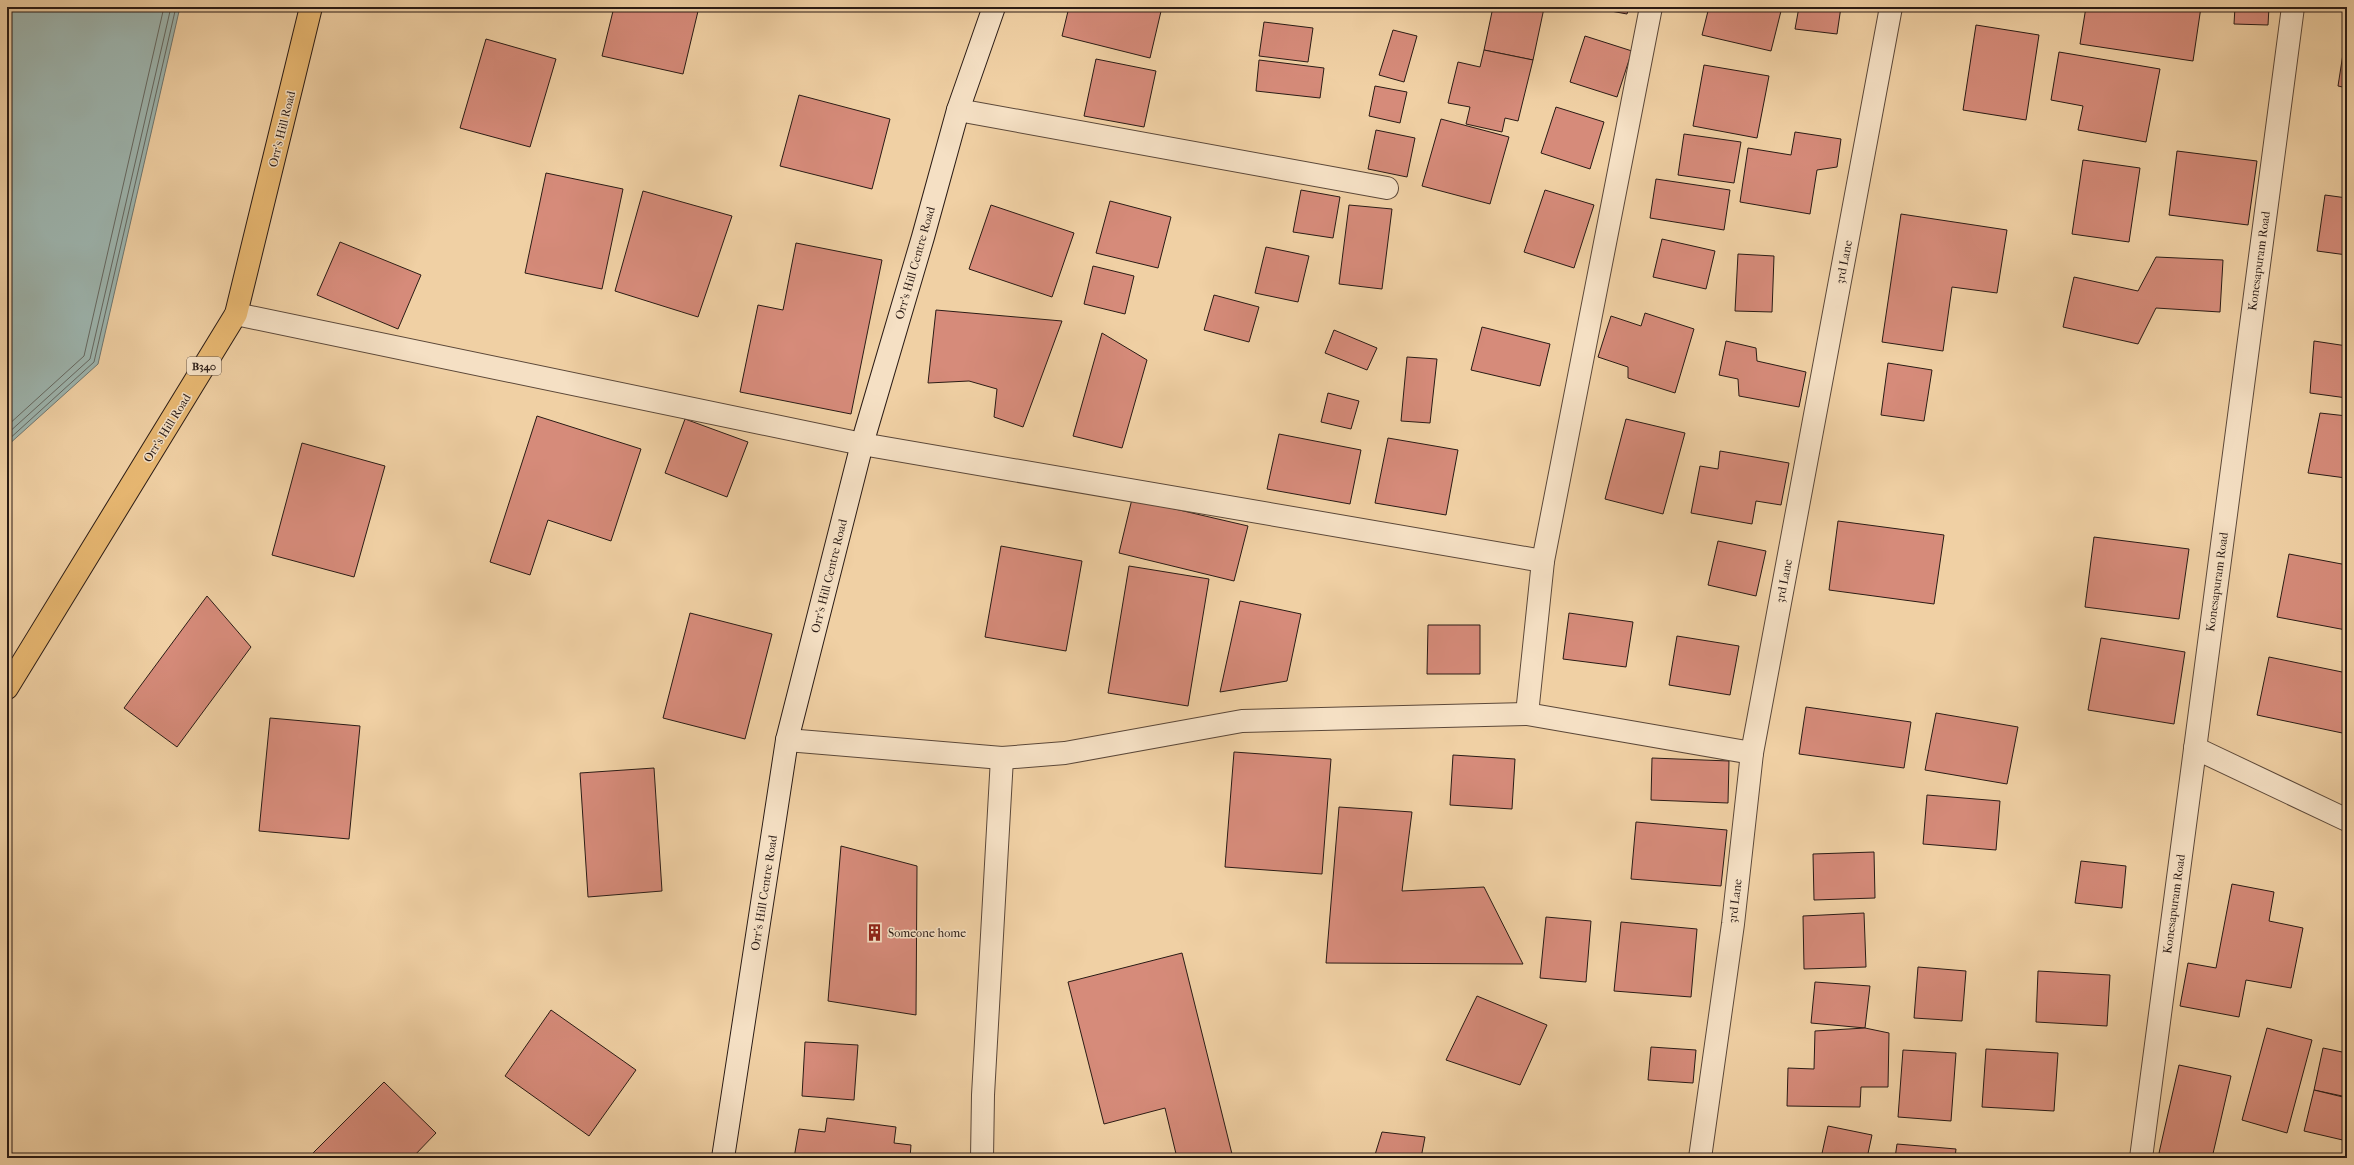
<svg xmlns="http://www.w3.org/2000/svg" width="2354" height="1165" viewBox="0 0 2354 1165" font-family="'IM FELL French Canon',serif">
  <rect width="100%" height="100%" fill="#f0d0a4"/>
  <filter id="stains"><feTurbulence type="fractalNoise" baseFrequency=".005" numOctaves="4"/><feColorMatrix values="0 0 0 0 .2 0 0 0 0 .09 0 0 0 0 .02 0 0 0 .5 -.17"/></filter>
  <radialGradient id="worn" r=".72"><stop offset=".6" stop-color="#630" stop-opacity="0"/><stop offset="1" stop-color="#630" stop-opacity=".3"/></radialGradient>
  <polygon fill="#9db5af" stroke="#6f7771" points="7,7 180,7 98,364 7,446"/>
  <g fill="none" stroke-linecap="round" stroke-linejoin="round">
    <g stroke="#646862" stroke-width="1">
      <polyline points="7,426 84,356 164,7"/>
      <polyline points="7,434 90,359 171,7"/>
      <polyline points="7,441 94,362 176,7"/>
    </g>
  </g>
  <g fill="#d68b7a" stroke="#2a1b15">
    <polygon points="614,7 699,7 683,74 602,56"/>
    <polygon points="1069,7 1162,7 1150,58 1062,36"/>
    <polygon points="1493,7 1544,8 1533,60 1484,50"/>
    <polygon points="1589,7 1629,7 1627,14"/>
    <polygon points="1709,7 1782,7 1771,51 1702,35"/>
    <polygon points="1799,7 1841,7 1837,34 1795,29"/>
    <polygon points="2086,7 2201,7 2193,61 2080,44"/>
    <polygon points="2235,7 2269,7 2268,25 2234,24"/>
    <polygon points="1264,22 1313,28 1308,62 1259,56"/>
    <polygon points="1976,25 2039,35 2026,120 1963,110"/>
    <polygon points="2347,28 2347,88 2338,86"/>
    <polygon points="1393,30 1417,36 1404,82 1379,75"/>
    <polygon points="1585,36 1632,51 1617,97 1570,82"/>
    <polygon points="486,39 556,59 530,147 460,128"/>
    <polygon points="1484,50 1533,60 1518,121 1505,118 1502,132 1466,124 1470,107 1448,103 1458,62 1480,67"/>
    <polygon points="2059,52 2160,69 2146,142 2078,130 2083,106 2051,100"/>
    <polygon points="1096,59 1156,71 1144,127 1084,116"/>
    <polygon points="1259,60 1324,68 1320,98 1256,91"/>
    <polygon points="1704,65 1769,76 1757,138 1693,126"/>
    <polygon points="1375,86 1407,92 1400,123 1369,116"/>
    <polygon points="799,95 890,119 872,189 780,166"/>
    <polygon points="1556,107 1604,122 1590,169 1541,153"/>
    <polygon points="1441,119 1509,137 1490,204 1422,186"/>
    <polygon points="1376,130 1415,138 1407,177 1368,169"/>
    <polygon points="1795,132 1841,139 1837,167 1817,170 1810,214 1740,202 1748,148 1791,155"/>
    <polygon points="1684,134 1741,142 1734,183 1678,175"/>
    <polygon points="2177,151 2257,161 2248,225 2169,215"/>
    <polygon points="2083,160 2140,168 2129,242 2072,234"/>
    <polygon points="546,173 623,189 602,289 525,273"/>
    <polygon points="1656,179 1730,190 1724,230 1650,218"/>
    <polygon points="1301,190 1340,197 1333,238 1293,232"/>
    <polygon points="1545,190 1594,205 1574,268 1524,252"/>
    <polygon points="643,191 732,216 698,317 615,291"/>
    <polygon points="2325,195 2347,198 2347,255 2317,251"/>
    <polygon points="1110,201 1171,217 1158,268 1096,253"/>
    <polygon points="991,205 1074,233 1052,297 969,269"/>
    <polygon points="1349,205 1392,209 1382,289 1339,284"/>
    <polygon points="1901,214 2007,230 1997,293 1952,287 1943,351 1882,342"/>
    <polygon points="1662,239 1715,251 1706,289 1653,277"/>
    <polygon points="340,242 421,275 398,329 317,295"/>
    <polygon points="796,243 882,260 851,414 740,392 758,305 783,310"/>
    <polygon points="1266,247 1309,256 1298,302 1255,293"/>
    <polygon points="1738,254 1774,256 1772,312 1735,311"/>
    <polygon points="2156,257 2223,260 2220,312 2156,308 2138,344 2063,327 2074,277 2138,291"/>
    <polygon points="1093,266 1134,276 1125,314 1084,304"/>
    <polygon points="1214,295 1259,307 1249,342 1204,330"/>
    <polygon points="936,310 1062,321 1023,427 994,417 997,389 969,381 928,383"/>
    <polygon points="1645,313 1694,329 1675,393 1628,378 1628,367 1598,357 1611,316 1641,326"/>
    <polygon points="1482,327 1550,344 1540,386 1471,370"/>
    <polygon points="1334,330 1377,348 1367,370 1325,353"/>
    <polygon points="1102,333 1147,360 1122,448 1073,436"/>
    <polygon points="1726,341 1756,348 1757,361 1806,372 1799,407 1739,396 1738,379 1719,375"/>
    <polygon points="2314,341 2347,346 2347,398 2310,393"/>
    <polygon points="1407,357 1437,359 1430,423 1401,421"/>
    <polygon points="1888,363 1932,370 1924,421 1881,415"/>
    <polygon points="1328,393 1359,401 1351,429 1321,422"/>
    <polygon points="2320,413 2347,416 2346,478 2308,473"/>
    <polygon points="537,416 641,449 611,541 548,520 530,575 490,562"/>
    <polygon points="685,419 748,442 727,497 665,473"/>
    <polygon points="1626,419 1685,433 1663,514 1605,499"/>
    <polygon points="1279,434 1361,450 1350,504 1267,489"/>
    <polygon points="1388,438 1458,450 1446,515 1375,503"/>
    <polygon points="302,443 385,466 354,577 272,555"/>
    <polygon points="1720,451 1789,463 1781,505 1756,501 1752,524 1691,513 1700,466 1718,469"/>
    <polygon points="1132,499 1248,526 1234,581 1119,553"/>
    <polygon points="1838,521 1944,535 1934,604 1829,590"/>
    <polygon points="2094,537 2189,549 2179,619 2085,607"/>
    <polygon points="1718,541 1766,551 1756,596 1708,585"/>
    <polygon points="1001,546 1082,561 1066,651 985,637"/>
    <polygon points="2289,554 2347,565 2346,630 2277,617"/>
    <polygon points="1129,566 1209,579 1188,706 1108,693"/>
    <polygon points="207,596 251,647 177,747 124,708"/>
    <polygon points="1240,601 1301,614 1287,681 1220,692"/>
    <polygon points="690,613 772,634 745,739 663,718"/>
    <polygon points="1569,613 1633,622 1626,667 1563,659"/>
    <polygon points="1428,625 1480,625 1480,674 1427,674"/>
    <polygon points="1677,636 1739,646 1730,695 1669,685"/>
    <polygon points="2101,638 2185,652 2174,724 2088,710"/>
    <polygon points="2269,657 2347,673 2347,734 2257,715"/>
    <polygon points="1806,707 1911,722 1904,768 1799,754"/>
    <polygon points="1936,713 2018,727 2007,784 1925,770"/>
    <polygon points="270,718 360,726 349,839 259,831"/>
    <polygon points="1234,752 1331,759 1322,874 1225,867"/>
    <polygon points="1453,755 1515,759 1512,809 1450,805"/>
    <polygon points="1652,758 1729,761 1728,803 1651,800"/>
    <polygon points="654,768 662,891 588,897 580,773"/>
    <polygon points="1927,795 2000,801 1996,850 1923,844"/>
    <polygon points="1339,807 1412,812 1402,891 1484,887 1523,964 1326,963"/>
    <polygon points="1636,822 1727,830 1721,886 1631,879"/>
    <polygon points="841,846 917,866 916,1015 828,1001"/>
    <polygon points="1874,852 1875,898 1814,900 1813,854"/>
    <polygon points="2081,861 2126,866 2122,908 2075,903"/>
    <polygon points="2232,884 2274,892 2269,921 2303,928 2291,988 2246,980 2239,1017 2180,1006 2188,963 2216,968"/>
    <polygon points="1864,913 1866,967 1804,969 1803,916"/>
    <polygon points="1546,917 1591,921 1586,982 1540,978"/>
    <polygon points="1621,922 1697,929 1691,997 1614,991"/>
    <polygon points="1182,953 1233,1158 1177,1158 1165,1108 1104,1124 1068,982"/>
    <polygon points="1918,967 1966,971 1962,1021 1914,1018"/>
    <polygon points="2038,971 2110,975 2107,1026 2036,1022"/>
    <polygon points="1815,982 1870,986 1865,1028 1811,1023"/>
    <polygon points="1477,996 1547,1025 1520,1085 1446,1060"/>
    <polygon points="551,1010 636,1070 589,1136 505,1076"/>
    <polygon points="1865,1028 1889,1033 1888,1087 1861,1087 1860,1107 1787,1106 1788,1068 1814,1069 1815,1031"/>
    <polygon points="2267,1028 2312,1040 2287,1133 2242,1120"/>
    <polygon points="805,1042 858,1045 854,1100 802,1096"/>
    <polygon points="1651,1047 1696,1050 1693,1083 1648,1080"/>
    <polygon points="2323,1048 2347,1053 2347,1097 2314,1090"/>
    <polygon points="1986,1049 2058,1053 2054,1111 1982,1107"/>
    <polygon points="1903,1050 1956,1053 1951,1121 1898,1117"/>
    <polygon points="2179,1065 2231,1076 2212,1158 2180,1158 2159,1153"/>
    <polygon points="384,1082 436,1133 412,1158 308,1158"/>
    <polygon points="2314,1090 2347,1098 2347,1141 2304,1131"/>
    <polygon points="827,1118 896,1127 894,1143 911,1145 910,1158 794,1158 799,1129 825,1132"/>
    <polygon points="1828,1126 1872,1135 1867,1158 1821,1158"/>
    <polygon points="1382,1132 1425,1137 1421,1158 1374,1158"/>
    <polygon points="1897,1144 1956,1149 1955,1158 1895,1158"/>
    <polygon points="1744,1154 1772,1158 1743,1158"/>
  </g>
  <g fill="none" stroke-linecap="round" stroke-linejoin="round">
    <defs>
      <g id="street">
        <polyline points="958,110 1387,188"/>
        <polyline points="236,314 862,444 1543,561"/>
        <polyline points="1527,714 1543,561 1651,7"/>
        <polyline points="787,740 1002,758 1065,753 1242,721 1527,714 1752,753"/>
        <polyline points="2195,748 2347,820"/>
        <polyline points="982,1158 983,1095 1002,758"/>
        <polyline points="1700,1158 1733,924 1752,753 1891,7"/>
        <polyline points="2141,1158 2293,7"/>
      </g>
      <polyline id="secondary" points="723,1158 787,740 862,444 923,237 958,110 994,7"/>
      <polyline id="primary" points="7,688 236,314 311,7"/>
    </defs>
    <use href="#street" stroke="#5c4839" stroke-width="24"/>
    <use href="#secondary" stroke="#2a1b15" stroke-width="24"/>
    <use href="#primary" stroke="#2a1b15" stroke-width="24"/>
    <use href="#street" stroke="#f5e0c4" stroke-width="22"/>
    <use href="#secondary" stroke="#f5e0c4" stroke-width="22"/>
    <use href="#primary" stroke="#e8b872" stroke-width="22"/>
  </g>
  <defs>
    <symbol id="building-bare" viewBox="-9 -9 18 18"><path d="M-4-6H4V6H1V3H-1V6H-4ZM-2.5-4.3h1.7v1.8h-1.7ZM.8-4.3h1.7v1.8H.8ZM-2.5-1h1.7V.8h-1.7ZM.8-1h1.7V.8H.8Z" fill="#8f2418" stroke="#f5e0c4" stroke-width="2.5" paint-order="stroke"/></symbol>
  </defs>
  <g fill-rule="evenodd">
    <use href="#building-bare" x="862" y="920" width="25" height="25"/>
  </g>
  <g text-anchor="middle" dominant-baseline="central" stroke-width="3" stroke-linejoin="round" paint-order="stroke">
    <rect fill="#f5e0c4" stroke="#67564a" stroke-width="1" x="187" y="357" width="34" height="18" rx="3"/>
    <g font-size="11" font-weight="bold" fill="#2a1b15">
      <text x="204" y="366">B340</text>
    </g>
    <g font-size="12" fill="#2a1b15" stroke="#f5e0c4">
      <text transform="translate(282 129) rotate(-76)">Orr’s Hill Road</text>
      <text transform="translate(2259 261) rotate(-82)">Konesapuram Road</text>
      <text transform="translate(1844 262) rotate(-79)">3rd Lane</text>
      <text transform="translate(915 263) rotate(-74)">Orr's Hill Centre Road</text>
      <text transform="translate(167 428) rotate(-58)">Orr’s Hill Road</text>
      <text transform="translate(829 576) rotate(-76)">Orr's Hill Centre Road</text>
      <text transform="translate(1784 581) rotate(-79)">3rd Lane</text>
      <text transform="translate(2217 582) rotate(-82)">Konesapuram Road</text>
      <text transform="translate(764 893) rotate(-81)">Orr's Hill Centre Road</text>
      <text transform="translate(1735 901) rotate(-83)">3rd Lane</text>
      <text transform="translate(2174 904) rotate(-82)">Konesapuram Road</text>
    </g>
    <g font-size="12" fill="#2a1b15" stroke="#f5e0c4" text-anchor="start">
      <text x="888" y="933">Someone home</text>
    </g>
  </g>
  <rect width="2354" height="1165" fill="none" stroke="#f0d0a4" stroke-width="24"/>
  <rect x="8" y="8" width="2338" height="1149" fill="none" stroke="#2a1b15" stroke-width="2"/>
  <rect x="12" y="12" width="2330" height="1141" fill="none" stroke="#2a1b15"/>
  <rect width="100%" height="100%" filter="url(#stains)"/>
  <rect width="100%" height="100%" fill="url(#worn)"/>
</svg>
